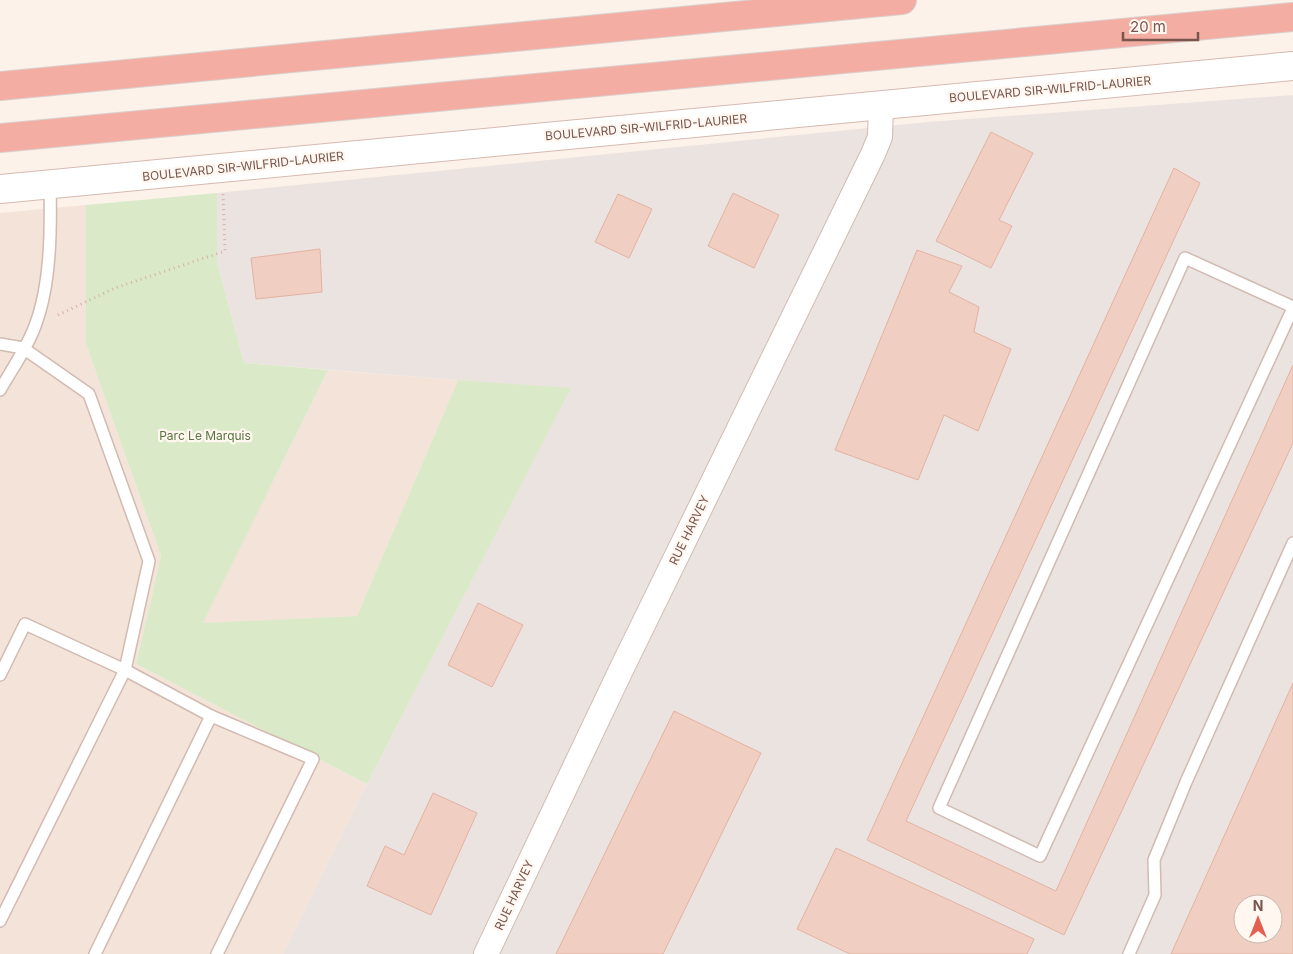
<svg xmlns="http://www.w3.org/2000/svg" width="1293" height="954" viewBox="0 0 1293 954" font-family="Inter,sans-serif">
  <rect width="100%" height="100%" fill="#fcf2ea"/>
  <g fill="#f4e3d8">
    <polygon points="86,205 86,344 161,556 136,664 367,784 283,954 0,954 0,213"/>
    <polygon points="328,370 458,380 357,616 202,624"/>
  </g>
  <path fill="#ebe3df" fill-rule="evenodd" d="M1293,95v859h-1010l84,-170 203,-395 -326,-26 -27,-101v-69l711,-71zM1243,904h30v30h-30z"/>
  <polygon fill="#daeac8" points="217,193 217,262 244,363 328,370 203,623 357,616 458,380 571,388 367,784 136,664 161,556 86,344 86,205"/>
  <g fill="#f1cec2" stroke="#e3b2a2" fill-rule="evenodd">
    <polygon points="991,132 1033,153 999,220 1012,226 991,268 936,241"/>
    <polygon points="1174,168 1200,183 906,821 1056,891 1293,365 1293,443 1064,935 867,840"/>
    <polygon points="733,193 779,215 754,268 708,246"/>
    <polygon points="618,194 652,209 629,258 595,242"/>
    <polygon points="320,249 322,292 256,299 251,258"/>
    <polygon points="917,250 962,266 949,292 979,307 974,332 1011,349 978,431 944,415 918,480 835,450"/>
    <polygon points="478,603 523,625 492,687 448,665"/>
    <path d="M1293,683v271h-122zM1243,904h30v30h-30z"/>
    <polygon points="674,711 761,753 663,954 556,954"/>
    <polygon points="433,793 477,813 431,915 367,886 385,846 404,855"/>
    <polygon points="836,848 1034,939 1027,954 850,954 797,929"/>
  </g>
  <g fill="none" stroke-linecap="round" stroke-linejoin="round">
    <defs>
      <g id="lane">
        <polyline points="1293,307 1185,258 939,808 1040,856 1293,308"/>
        <polyline points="0,344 23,348 89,394 149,561 125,670 0,921"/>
        <path d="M0,390c12,-21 27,-42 35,-64 16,-42 16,-97 15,-142"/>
        <polyline points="0,675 25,624 125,670 211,716 313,759 217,954"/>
        <polyline points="95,954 211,716"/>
        <polyline points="1129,954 1155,895 1154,860 1186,782 1293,543"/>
      </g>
      <polyline id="street" points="486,954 621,670 873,154 880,137 881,105"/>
      <polyline id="secondary" points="0,189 1293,66"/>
      <g id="highway">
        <polyline points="0,86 902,0"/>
        <polyline points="0,138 1293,17"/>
      </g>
    </defs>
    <use href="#lane" stroke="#d1bbb1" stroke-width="14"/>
    <use href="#street" stroke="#d1bbb1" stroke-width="26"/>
    <use href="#secondary" stroke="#d4baaf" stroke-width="30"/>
    <use href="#highway" stroke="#d9d0cd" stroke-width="30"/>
    <polyline stroke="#d7b1a4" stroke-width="3" stroke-dasharray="1 4" stroke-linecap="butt" points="58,315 115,288 225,251 223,194"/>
    <use href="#lane" stroke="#fff" stroke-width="11"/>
    <use href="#street" stroke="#fff" stroke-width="24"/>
    <use href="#secondary" stroke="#fff" stroke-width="28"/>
    <use href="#highway" stroke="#f4ada2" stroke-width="28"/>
  </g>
  <g text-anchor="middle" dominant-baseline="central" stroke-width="4.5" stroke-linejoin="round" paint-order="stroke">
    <g font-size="12" fill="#77564d" stroke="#fff7f0">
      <text transform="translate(1050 89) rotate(-5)">BOULEVARD SIR-WILFRID-LAURIER</text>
      <text transform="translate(646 127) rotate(-5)">BOULEVARD SIR-WILFRID-LAURIER</text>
      <text transform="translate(243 166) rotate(-6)">BOULEVARD SIR-WILFRID-LAURIER</text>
      <text transform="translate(689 530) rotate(-64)">RUE HARVEY</text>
      <text transform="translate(514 895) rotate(-65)">RUE HARVEY</text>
    </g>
    <g font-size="12" fill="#587642" stroke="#fff7f0">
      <text x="205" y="435">Parc Le Marquis</text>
    </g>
  </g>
  <g transform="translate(1258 919)"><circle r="24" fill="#fff7f0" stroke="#c9b7af"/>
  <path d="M0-4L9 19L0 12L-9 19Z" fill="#e25f52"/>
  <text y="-8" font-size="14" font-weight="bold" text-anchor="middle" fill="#77564d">N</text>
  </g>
  <path d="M1123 32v8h75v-8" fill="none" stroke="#77564d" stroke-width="2.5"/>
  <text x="1130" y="32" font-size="15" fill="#77564d" stroke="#fff7f0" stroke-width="4" paint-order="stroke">20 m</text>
</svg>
